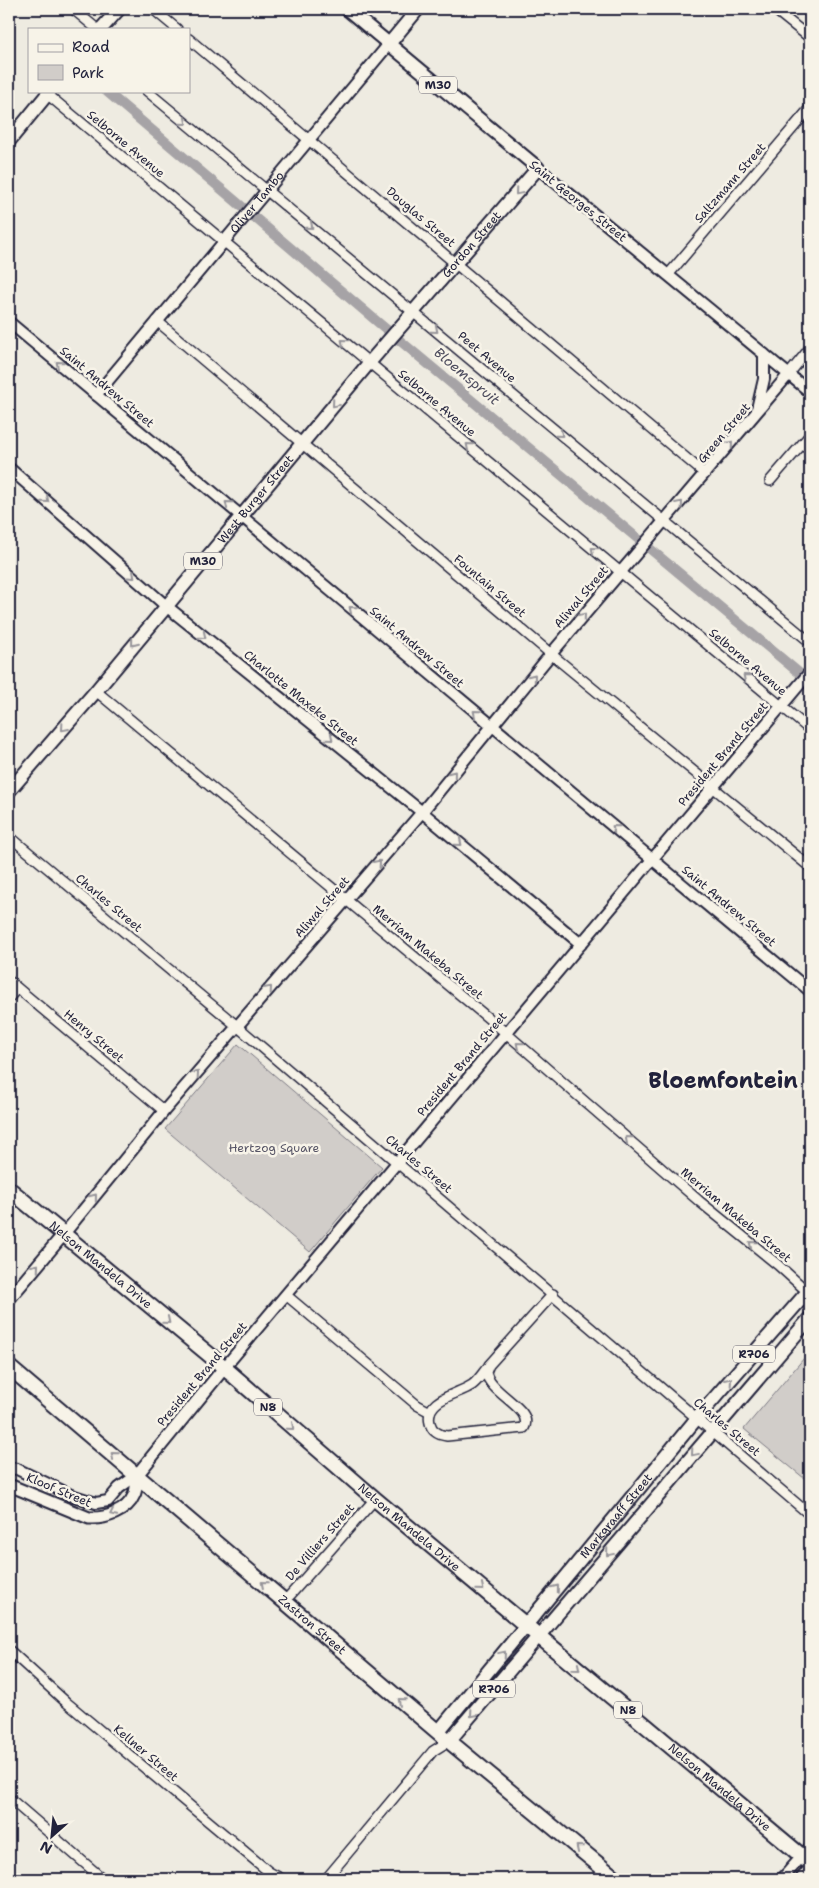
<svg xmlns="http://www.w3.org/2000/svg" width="819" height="1888" viewBox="0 0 819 1888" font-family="'Shantell Sans',sans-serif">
  <rect width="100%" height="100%" fill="#eeebe1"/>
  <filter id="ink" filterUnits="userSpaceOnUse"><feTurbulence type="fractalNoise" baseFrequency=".02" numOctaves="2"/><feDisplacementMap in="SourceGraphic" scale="10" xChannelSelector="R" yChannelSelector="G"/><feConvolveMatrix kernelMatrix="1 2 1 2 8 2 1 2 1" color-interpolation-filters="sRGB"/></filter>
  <g filter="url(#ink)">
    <g fill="#d1cdc9" stroke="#7a7882">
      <polygon points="238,1044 382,1167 310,1252 165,1129"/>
      <polygon points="810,1351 810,1483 744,1429"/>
    </g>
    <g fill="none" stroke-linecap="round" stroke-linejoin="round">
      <polyline stroke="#a6a3a6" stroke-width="10" points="106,91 380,324 810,682"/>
      <defs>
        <g id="minor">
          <polyline points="73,9 97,29"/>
          <polyline points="153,9 177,29"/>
          <polyline points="774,9 810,38"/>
          <polyline points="189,39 705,474"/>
          <polyline points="147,91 810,642"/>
          <polyline points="47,94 810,730"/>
          <polyline points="668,275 810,108"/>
          <polyline points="157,321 551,654 810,867"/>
          <polyline points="789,374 810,348"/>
          <polyline points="770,481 810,435"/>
          <polyline points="96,691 506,1033 699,1201 778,1265 810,1294"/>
          <polyline points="9,836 237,1026 810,1515"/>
          <polyline points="9,981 164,1111"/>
          <polyline points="9,998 17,988"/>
          <polyline points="286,1295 417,1405 430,1412"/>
          <path d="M487,1368c-5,6 -9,13 -15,17 -15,10 -48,14 -42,38 2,9 9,12 17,13l77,-8c11,-19 -35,-34 -38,-56l3,-7 64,-71"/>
          <polyline points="285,1601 375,1499"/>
          <polyline points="9,1650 66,1702 269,1872 282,1879"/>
          <polyline points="9,1798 103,1879"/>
          <polyline points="326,1879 433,1751 449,1741"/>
        </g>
        <g id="tertiary">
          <polyline points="538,168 810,392"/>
          <polyline points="9,322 810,991"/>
          <path id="s1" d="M96,395l293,-351"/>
          <polyline points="757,409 764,379 764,354"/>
          <polyline points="9,468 165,605 422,812 581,944"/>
          <polyline points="63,1235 164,1111 422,812 551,654 789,374"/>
          <polyline points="224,1368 810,672"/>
          <polyline points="9,1468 17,1469 71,1495 96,1503 108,1501 119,1488 137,1475"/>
          <polyline points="782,1879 810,1847"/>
          <polyline points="801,1879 810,1868"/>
        </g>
        <g id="secondary">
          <polyline points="9,1299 63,1235"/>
          <path d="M9,1485l80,33c16,1 38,-6 45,-23 3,-5 2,-14 3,-20l87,-107"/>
        </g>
        <g id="primary">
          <polyline points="101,29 119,9"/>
          <polyline points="389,44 418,9"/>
          <polyline points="9,141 50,91"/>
          <path id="s2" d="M9,791l87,-100 273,-328 169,-195 -191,-159"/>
          <path id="s3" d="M438,1732l259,-314 113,-129"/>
          <polyline points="449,1741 810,1318"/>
        </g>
        <g id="trunk">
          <path id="s4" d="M9,1189l203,168 163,142 435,364"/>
          <path id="s5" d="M9,1367l429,365 178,147"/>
        </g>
      </defs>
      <use href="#minor" stroke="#22223b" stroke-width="12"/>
      <use href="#tertiary" stroke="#22223b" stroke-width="14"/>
      <use href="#secondary" stroke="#22223b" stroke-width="15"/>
      <use href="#primary" stroke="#22223b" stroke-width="16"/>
      <use href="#trunk" stroke="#22223b" stroke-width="18"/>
      <use href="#minor" stroke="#f7f3e8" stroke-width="9"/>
      <use href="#tertiary" stroke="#f7f3e8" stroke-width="10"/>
      <use href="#secondary" stroke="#f7f3e8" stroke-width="11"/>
      <use href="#primary" stroke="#f7f3e8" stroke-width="12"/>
      <use href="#trunk" stroke="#f7f3e8" stroke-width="14"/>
    </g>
    <defs><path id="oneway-chevron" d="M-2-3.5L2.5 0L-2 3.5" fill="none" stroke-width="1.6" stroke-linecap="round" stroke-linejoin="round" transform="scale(1.25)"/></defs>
    <g stroke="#97959a">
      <use href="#oneway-chevron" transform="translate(184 122) rotate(40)"/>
      <use href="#oneway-chevron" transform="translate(518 192) rotate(130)"/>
      <use href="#oneway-chevron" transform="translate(310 226) rotate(40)"/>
      <use href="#oneway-chevron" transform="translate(435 330) rotate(40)"/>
      <use href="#oneway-chevron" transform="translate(344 342) rotate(-140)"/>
      <use href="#oneway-chevron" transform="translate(59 364) rotate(-140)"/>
      <use href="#oneway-chevron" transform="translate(335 404) rotate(130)"/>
      <use href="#oneway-chevron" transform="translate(560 434) rotate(40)"/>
      <use href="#oneway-chevron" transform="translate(730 444) rotate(-50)"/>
      <use href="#oneway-chevron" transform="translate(469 446) rotate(-140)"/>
      <use href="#oneway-chevron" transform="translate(46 500) rotate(41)"/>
      <use href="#oneway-chevron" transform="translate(228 504) rotate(-140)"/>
      <use href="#oneway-chevron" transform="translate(680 504) rotate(-49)"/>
      <use href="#oneway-chevron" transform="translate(594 550) rotate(-140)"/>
      <use href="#oneway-chevron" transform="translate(132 576) rotate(42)"/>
      <use href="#oneway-chevron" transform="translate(352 609) rotate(-140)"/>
      <use href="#oneway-chevron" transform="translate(583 616) rotate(-50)"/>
      <use href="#oneway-chevron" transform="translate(203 636) rotate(39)"/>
      <use href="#oneway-chevron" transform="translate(134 643) rotate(129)"/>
      <use href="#oneway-chevron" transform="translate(533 677) rotate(-51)"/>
      <use href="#oneway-chevron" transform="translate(746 677) rotate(-140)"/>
      <use href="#oneway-chevron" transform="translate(476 713) rotate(-140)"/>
      <use href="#oneway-chevron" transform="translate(64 728) rotate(131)"/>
      <use href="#oneway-chevron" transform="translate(330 738) rotate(39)"/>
      <use href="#oneway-chevron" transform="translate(453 774) rotate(-51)"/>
      <use href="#oneway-chevron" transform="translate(615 828) rotate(-141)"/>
      <use href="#oneway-chevron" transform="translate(459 843) rotate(40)"/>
      <use href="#oneway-chevron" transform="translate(378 863) rotate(-49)"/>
      <use href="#oneway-chevron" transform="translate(269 989) rotate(-49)"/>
      <use href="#oneway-chevron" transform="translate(519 1045) rotate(-139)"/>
      <use href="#oneway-chevron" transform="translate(196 1074) rotate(-49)"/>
      <use href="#oneway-chevron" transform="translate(628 1139) rotate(-139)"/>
      <use href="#oneway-chevron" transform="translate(94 1197) rotate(-51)"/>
      <use href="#oneway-chevron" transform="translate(752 1244) rotate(-141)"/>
      <use href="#oneway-chevron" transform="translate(36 1267) rotate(-50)"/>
      <use href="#oneway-chevron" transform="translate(167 1321) rotate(40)"/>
      <use href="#oneway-chevron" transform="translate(729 1381) rotate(-49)"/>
      <use href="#oneway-chevron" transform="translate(291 1427) rotate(41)"/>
      <use href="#oneway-chevron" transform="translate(694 1453) rotate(130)"/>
      <use href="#oneway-chevron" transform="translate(114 1455) rotate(-140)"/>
      <use href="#oneway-chevron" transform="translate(113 1513) rotate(154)"/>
      <use href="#oneway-chevron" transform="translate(609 1553) rotate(130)"/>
      <use href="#oneway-chevron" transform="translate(264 1584) rotate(-139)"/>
      <use href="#oneway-chevron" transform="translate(481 1588) rotate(40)"/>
      <use href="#oneway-chevron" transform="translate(556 1588) rotate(-51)"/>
      <use href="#oneway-chevron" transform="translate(503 1654) rotate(-50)"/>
      <use href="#oneway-chevron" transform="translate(577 1668) rotate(40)"/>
      <use href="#oneway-chevron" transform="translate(401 1701) rotate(-139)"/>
      <use href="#oneway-chevron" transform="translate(473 1714) rotate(131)"/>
      <use href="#oneway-chevron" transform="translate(579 1848) rotate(-140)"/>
    </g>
  </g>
  <g text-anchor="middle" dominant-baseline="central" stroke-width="5" stroke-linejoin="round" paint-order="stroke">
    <g fill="#f7f3e8" stroke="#62616f" stroke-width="1">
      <rect x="419" y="76.5" width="38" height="17" rx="4"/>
      <rect x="184" y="552.5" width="38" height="17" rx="4"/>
      <rect x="733" y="1345.5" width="42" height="17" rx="4"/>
      <rect x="254" y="1398.5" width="28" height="17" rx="4"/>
      <rect x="473" y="1680.5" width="42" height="17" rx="4"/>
      <rect x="614" y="1701.5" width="28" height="17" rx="4"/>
    </g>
    <g font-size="11" font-weight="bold" fill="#22223b">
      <text x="438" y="85">M30</text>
      <text x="203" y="561">M30</text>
      <text x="754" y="1354">R706</text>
      <text x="268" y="1407">N8</text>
      <text x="494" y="1689">R706</text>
      <text x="628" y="1710">N8</text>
    </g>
    <g font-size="12" fill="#22223b" stroke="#f7f3e8">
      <text transform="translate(126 144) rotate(40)">Selborne Avenue</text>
      <text transform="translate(730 183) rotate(-49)">Saltzmann Street</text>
      <text transform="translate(578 201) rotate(39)">Saint Georges Street</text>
      <text stroke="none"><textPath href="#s1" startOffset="251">Oliver Tambo</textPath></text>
      <text transform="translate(421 217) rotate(40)">Douglas Street</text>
      <text stroke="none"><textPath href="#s2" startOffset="716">Gordon Street</textPath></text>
      <text transform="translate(487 357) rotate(40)">Peet Avenue</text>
      <text transform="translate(107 387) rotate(40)">Saint Andrew Street</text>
      <text transform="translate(437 403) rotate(40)">Selborne Avenue</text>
      <text transform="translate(724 433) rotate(-50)">Green Street</text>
      <text stroke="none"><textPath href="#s2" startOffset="382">West Burger Street</textPath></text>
      <text transform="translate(490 586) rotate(40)">Fountain Street</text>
      <text transform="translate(581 597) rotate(-50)">Aliwal Street</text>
      <text transform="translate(417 647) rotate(40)">Saint Andrew Street</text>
      <text transform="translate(748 662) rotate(40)">Selborne Avenue</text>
      <text transform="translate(301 698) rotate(39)">Charlotte Maxeke Street</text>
      <text transform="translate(723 754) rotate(-50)">President Brand Street</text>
      <text transform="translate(109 903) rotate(40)">Charles Street</text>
      <text transform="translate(729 906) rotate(40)">Saint Andrew Street</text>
      <text transform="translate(322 907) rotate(-49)">Aliwal Street</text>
      <text transform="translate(428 952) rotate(40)">Merriam Makeba Street</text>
      <text transform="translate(94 1036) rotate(40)">Henry Street</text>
      <text transform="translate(462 1064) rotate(-50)">President Brand Street</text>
      <text transform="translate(419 1164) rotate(40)">Charles Street</text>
      <text transform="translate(736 1215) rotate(40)">Merriam Makeba Street</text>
      <text stroke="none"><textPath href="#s4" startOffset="119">Nelson Mandela Drive</textPath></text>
      <text transform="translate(202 1374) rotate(-50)">President Brand Street</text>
      <text transform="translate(727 1427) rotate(40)">Charles Street</text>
      <text transform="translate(59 1490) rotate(23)">Kloof Street</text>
      <text stroke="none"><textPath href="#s3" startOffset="280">Markgraaff Street</textPath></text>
      <text stroke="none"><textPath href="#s4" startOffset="524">Nelson Mandela Drive</textPath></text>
      <text transform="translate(320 1542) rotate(-49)">De Villiers Street</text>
      <text stroke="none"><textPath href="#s5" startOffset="398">Zastron Street</textPath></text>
      <text transform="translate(146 1753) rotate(40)">Kellner Street</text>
      <text stroke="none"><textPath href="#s4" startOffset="929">Nelson Mandela Drive</textPath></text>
    </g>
    <g font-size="12" fill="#575566" stroke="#f7f3e8">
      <text x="274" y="1148">Hertzog Square</text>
    </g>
    <g font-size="14" font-style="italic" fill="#504f60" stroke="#f7f3e8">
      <text transform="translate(467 376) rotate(40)">Bloemspruit</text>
    </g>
    <g font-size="22" font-weight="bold" fill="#22223b" stroke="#f7f3e8">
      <text x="723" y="1080">Bloemfontein</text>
    </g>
  </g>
  <rect width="819" height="1888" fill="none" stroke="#f7f3e8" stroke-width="30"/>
  <rect x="15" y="15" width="789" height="1858" fill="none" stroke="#22223b" stroke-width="2" filter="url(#ink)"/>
  <rect x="28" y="28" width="162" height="65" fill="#f7f3e8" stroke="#a29fa3"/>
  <rect x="38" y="44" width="25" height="8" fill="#f7f3e8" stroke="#a29fa3"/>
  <text x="72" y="52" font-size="15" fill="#22223b">Road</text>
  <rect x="38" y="65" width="25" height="15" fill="#d1cdc9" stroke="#a29fa3"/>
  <text x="72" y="78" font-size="15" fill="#22223b">Park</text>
  <g transform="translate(52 1836) rotate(207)" stroke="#f7f3e8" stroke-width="4" paint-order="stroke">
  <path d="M0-4L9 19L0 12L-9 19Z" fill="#22223b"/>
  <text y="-8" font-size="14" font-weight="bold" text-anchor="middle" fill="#22223b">N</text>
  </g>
</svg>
